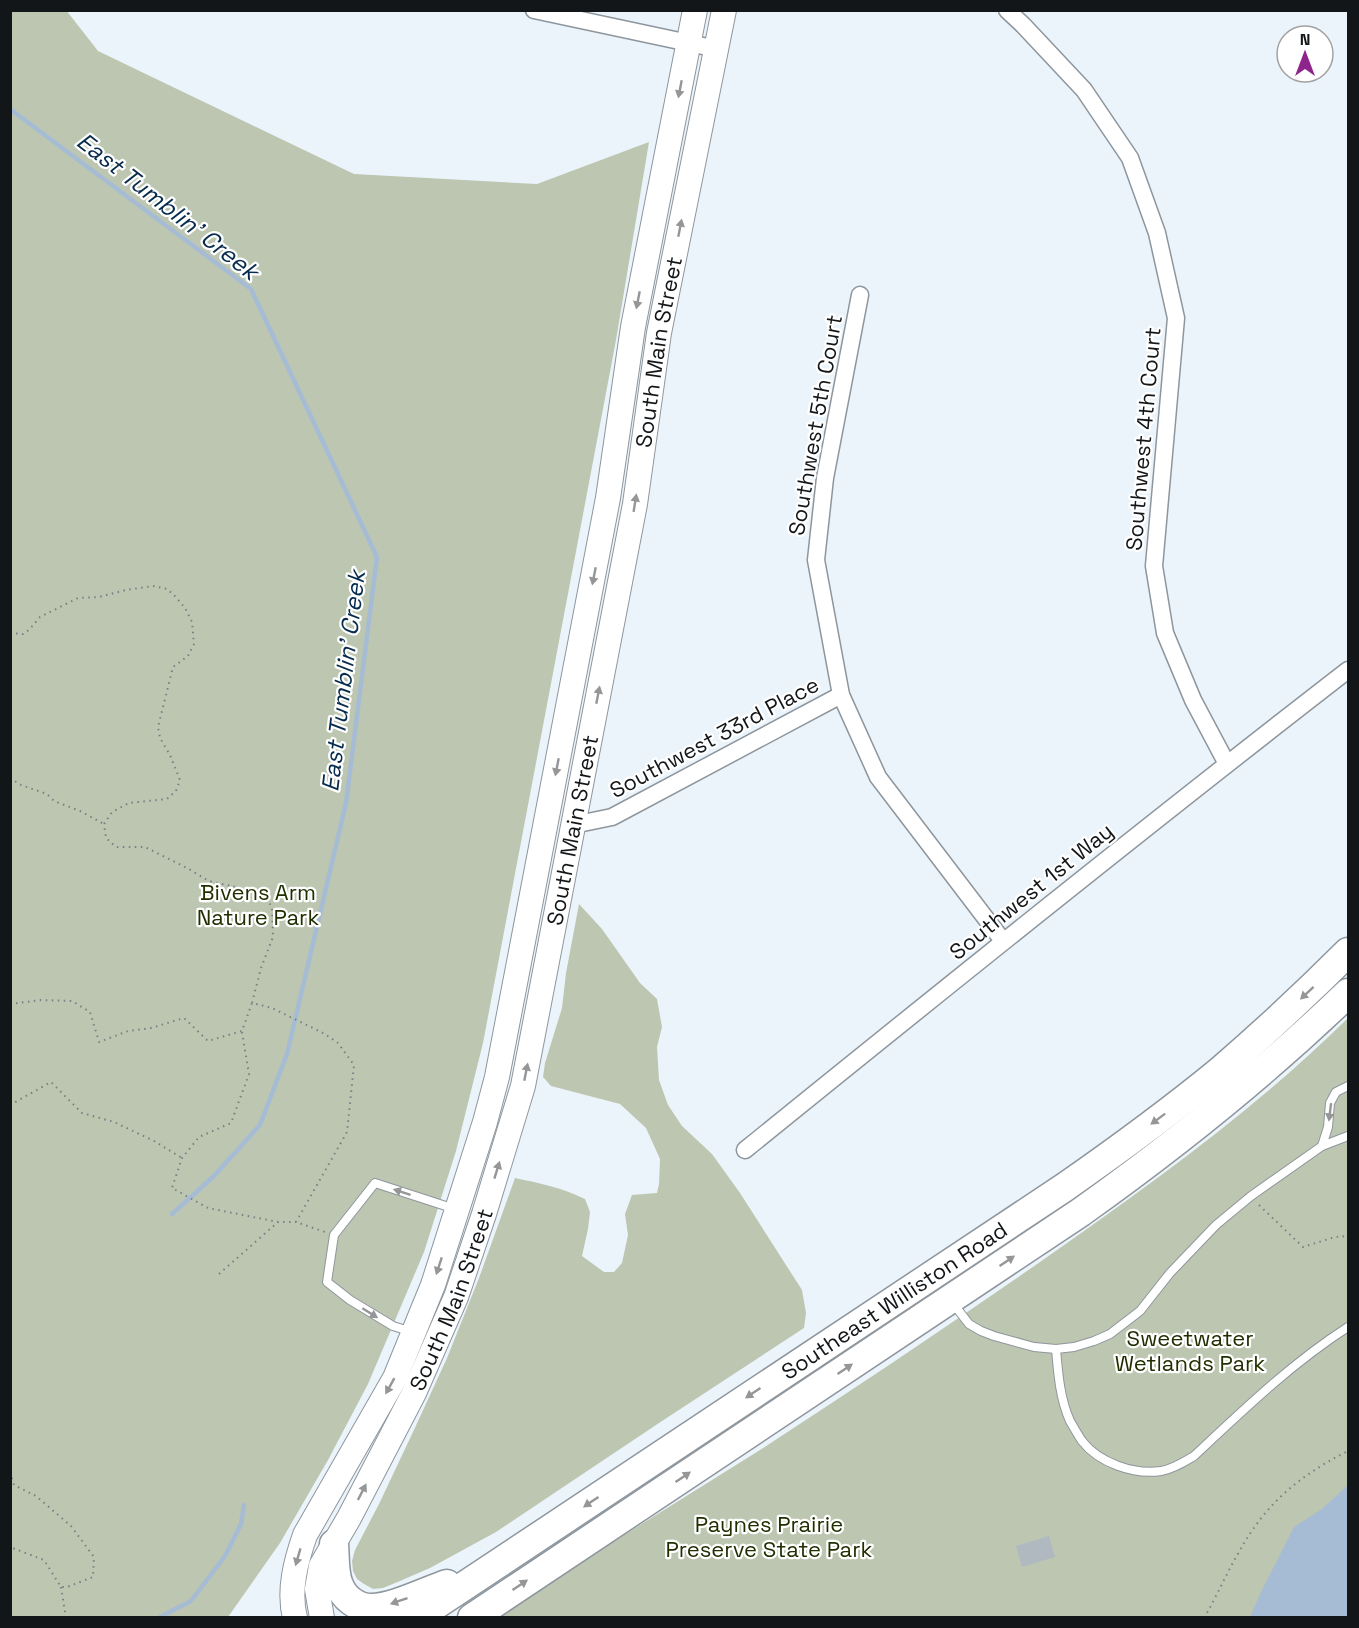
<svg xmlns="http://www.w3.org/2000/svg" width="1359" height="1628" viewBox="0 0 1359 1628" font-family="'Space Grotesk',sans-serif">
  <rect width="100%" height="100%" fill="#ecf4fb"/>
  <g fill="#bdc6b1">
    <polygon points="66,10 98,51 354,174 537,184 649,142 616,340 483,1043 456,1151 424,1252 368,1384 328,1460 280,1543 228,1617 11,1618 10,11"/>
    <path d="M579,904l23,25 38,54 17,16 5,28 -5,20 2,33 9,25 14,21 30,28 28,39 62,97 4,23 -2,15 -145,95 -163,109 -66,36 -30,13 -17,7 -10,1 -9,-5 -7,-5 -4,-8 -1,-10 3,-11 24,-46 34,-72 34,-74 32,-80 36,-100c24,5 48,10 70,21l5,13 -2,17 -6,27 22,16h10l8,-9 6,-28 -3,-21 7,-19 25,-2 2,-9 1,-25 -14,-31 -26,-24 -69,-18 -8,-9 2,-14 17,-55 4,-35z"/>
    <path d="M1348,1018v599l-855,1c88,-57 178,-112 267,-168 94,-61 188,-124 280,-188 107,-75 215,-152 308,-244z"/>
  </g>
  <polygon fill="#a6bcd4" points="1348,1485 1348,1617 1250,1617 1261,1592 1294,1527 1322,1509"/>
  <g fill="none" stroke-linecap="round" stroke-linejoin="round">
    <g stroke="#a6bcd4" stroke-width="4.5">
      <polyline points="10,109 251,289 377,557 346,803 287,1054 260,1125 215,1175 172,1214"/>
      <polyline points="158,1618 191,1601 225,1556 241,1524 244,1505"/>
    </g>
  </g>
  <polygon fill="#b1b9c0" points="1049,1536 1055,1557 1022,1567 1016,1546"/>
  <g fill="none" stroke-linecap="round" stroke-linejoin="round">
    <defs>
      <g id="service">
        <polyline points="1322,1146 1328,1127 1330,1103 1336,1092 1348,1086"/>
        <polyline points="952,1302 969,1324 981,1331 994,1336 1034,1347 1056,1349 1074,1347 1094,1341 1110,1334 1140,1311 1170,1273 1216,1225 1251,1196 1322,1146 1348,1136"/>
        <polyline points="412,1332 393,1326 350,1300 327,1282 334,1235 375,1183 455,1209"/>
        <path d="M1056,1349c2,24 4,50 14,72 4,7 8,14 12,20 17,22 52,34 79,30 12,-2 23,-9 33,-15 49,-46 98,-93 154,-129"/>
      </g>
      <g id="minor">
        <polyline points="534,10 717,49"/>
        <polyline points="1007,10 1023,25 1084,90 1130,158 1157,233 1176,318 1154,566 1165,633 1193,700 1227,764"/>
        <polyline points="860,295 825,478 816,560 841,695 878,777 1003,941"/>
        <polyline points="573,825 612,817 841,695"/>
        <path d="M745,1150c200,-162 400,-323 603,-480"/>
      </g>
      <g id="secondary">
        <path d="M295,1618c-7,-28 1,-57 10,-83l90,-157 38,-93 52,-163 12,-45 111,-579 25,-171 62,-317"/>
        <path id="s1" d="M322,1618l-5,-29 4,-23 28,-48 65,-125 42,-96 28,-83 39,-128 112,-582 24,-171 65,-323"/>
      </g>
      <g id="trunk">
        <path d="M334,1544c1,12 0,30 5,41 5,13 18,23 32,23 22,0 55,-17 76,-24"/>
        <path id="s2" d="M416,1618l649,-431c53,-37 105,-75 155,-116 44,-38 87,-78 128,-119"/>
        <path d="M472,1618l609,-406c94,-67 184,-139 267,-219"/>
      </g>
    </defs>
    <use href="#service" stroke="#8e969d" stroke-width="10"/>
    <use href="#minor" stroke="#8e969d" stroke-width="19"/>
    <use href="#secondary" stroke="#8e969d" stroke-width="26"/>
    <use href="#trunk" stroke="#8e969d" stroke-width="31"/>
    <g stroke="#7a7f84" stroke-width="2" stroke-dasharray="1.5 4.5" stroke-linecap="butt">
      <polyline points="10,633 23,634 29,630 40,617 78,598 99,597 126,590 153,586 167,589 174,595 185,608 192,622 194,644 188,656 173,667 158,727 160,738 170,755 180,780 176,791 167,799 129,803 112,812 104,824 106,838 116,847 145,847 187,868 209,881 262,893 272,907 273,937 261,968 252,1003"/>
      <polyline points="10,778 21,785 47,794 54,801 80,811 104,824"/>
      <polyline points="10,1004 41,1000 72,1001 90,1012 99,1042 128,1031 151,1028 184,1018 208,1041 242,1031 252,1003 272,1008 325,1034 338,1043 354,1065 347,1132 296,1222 325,1232"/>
      <polyline points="242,1032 249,1074 231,1123 199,1137 182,1158 172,1188 208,1208 278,1222 296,1222"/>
      <polyline points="10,1105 51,1082 82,1113 114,1122 154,1141 182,1158"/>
      <polyline points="1259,1205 1303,1247 1335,1237 1348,1236"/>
      <polyline points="219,1274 278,1222"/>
      <polyline points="10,1472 14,1485 36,1496 71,1526 94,1557 93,1577 67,1587 61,1587 44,1560 10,1547"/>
      <polyline points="61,1587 66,1618"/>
      <path d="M1204,1618c13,-22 22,-44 35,-66 26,-48 61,-77 109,-101"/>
    </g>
    <use href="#service" stroke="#fff" stroke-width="8"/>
    <use href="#minor" stroke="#fff" stroke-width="16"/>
    <use href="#secondary" stroke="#fff" stroke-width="24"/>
    <use href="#trunk" stroke="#fff" stroke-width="28"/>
  </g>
  <defs><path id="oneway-solid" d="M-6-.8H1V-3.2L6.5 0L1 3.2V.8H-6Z" transform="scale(1.5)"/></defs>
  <g fill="#959697">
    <use href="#oneway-solid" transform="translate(680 89) rotate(101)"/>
    <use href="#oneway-solid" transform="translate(680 228) rotate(-79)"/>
    <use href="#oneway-solid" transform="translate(638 300) rotate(101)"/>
    <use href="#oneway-solid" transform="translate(635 503) rotate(-81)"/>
    <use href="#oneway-solid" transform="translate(594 576) rotate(101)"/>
    <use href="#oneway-solid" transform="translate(598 695) rotate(-79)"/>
    <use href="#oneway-solid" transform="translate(557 767) rotate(101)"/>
    <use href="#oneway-solid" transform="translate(1307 993) rotate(137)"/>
    <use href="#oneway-solid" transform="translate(526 1072) rotate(-79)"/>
    <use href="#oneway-solid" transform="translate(1330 1112) rotate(97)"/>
    <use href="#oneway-solid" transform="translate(1158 1119) rotate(143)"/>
    <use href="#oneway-solid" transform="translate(497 1170) rotate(-73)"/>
    <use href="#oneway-solid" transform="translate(402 1192) rotate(-162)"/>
    <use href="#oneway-solid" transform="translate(1007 1261) rotate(-34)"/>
    <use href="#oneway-solid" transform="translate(439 1266) rotate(108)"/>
    <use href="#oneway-solid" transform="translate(370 1313) rotate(32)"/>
    <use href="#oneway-solid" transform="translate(845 1369) rotate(-34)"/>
    <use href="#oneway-solid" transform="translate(390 1386) rotate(119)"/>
    <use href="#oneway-solid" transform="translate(753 1393) rotate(146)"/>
    <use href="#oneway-solid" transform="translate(683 1477) rotate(-34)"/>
    <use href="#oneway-solid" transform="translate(362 1492) rotate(-63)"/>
    <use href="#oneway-solid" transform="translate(591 1502) rotate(146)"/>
    <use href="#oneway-solid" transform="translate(298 1557) rotate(106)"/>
    <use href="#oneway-solid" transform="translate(520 1585) rotate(-34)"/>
    <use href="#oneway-solid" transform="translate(399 1601) rotate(161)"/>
  </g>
  <g text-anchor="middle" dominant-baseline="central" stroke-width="4.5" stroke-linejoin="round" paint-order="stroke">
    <g font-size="22" fill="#131618" stroke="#fff">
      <text stroke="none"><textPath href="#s1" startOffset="1322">South Main Street</textPath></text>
      <text transform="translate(815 425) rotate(-80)">Southwest 5th Court</text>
      <text transform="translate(1143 439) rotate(-85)">Southwest 4th Court</text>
      <text transform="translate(714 737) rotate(-28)">Southwest 33rd Place</text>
      <text stroke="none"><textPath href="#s1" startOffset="836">South Main Street</textPath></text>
      <text transform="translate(1031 891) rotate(-39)">Southwest 1st Way</text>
      <text stroke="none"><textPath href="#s1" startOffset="350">South Main Street</textPath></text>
      <text stroke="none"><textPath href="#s2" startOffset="574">Southeast Williston Road</textPath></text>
    </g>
    <g font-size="22" fill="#212f00" stroke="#fff">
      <text x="258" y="892">Bivens Arm<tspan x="258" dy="25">Nature Park</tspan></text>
      <text x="1190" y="1338">Sweetwater<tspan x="1190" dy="25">Wetlands Park</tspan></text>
      <text x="769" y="1524">Paynes Prairie<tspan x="769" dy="25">Preserve State Park</tspan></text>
    </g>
    <g font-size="24" font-style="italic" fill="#062b4c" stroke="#fff">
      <text transform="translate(168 206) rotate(38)">East Tumblin' Creek</text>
      <text transform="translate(343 681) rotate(-83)">East Tumblin' Creek</text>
    </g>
  </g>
  <rect width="1359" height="1628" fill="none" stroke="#131618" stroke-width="24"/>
  <g transform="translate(1305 54)"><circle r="28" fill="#ffffff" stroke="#a1a2a3" stroke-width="1.5"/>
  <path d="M0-4.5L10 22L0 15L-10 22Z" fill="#8e258a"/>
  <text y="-9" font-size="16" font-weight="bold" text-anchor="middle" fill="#131618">N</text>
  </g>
</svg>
